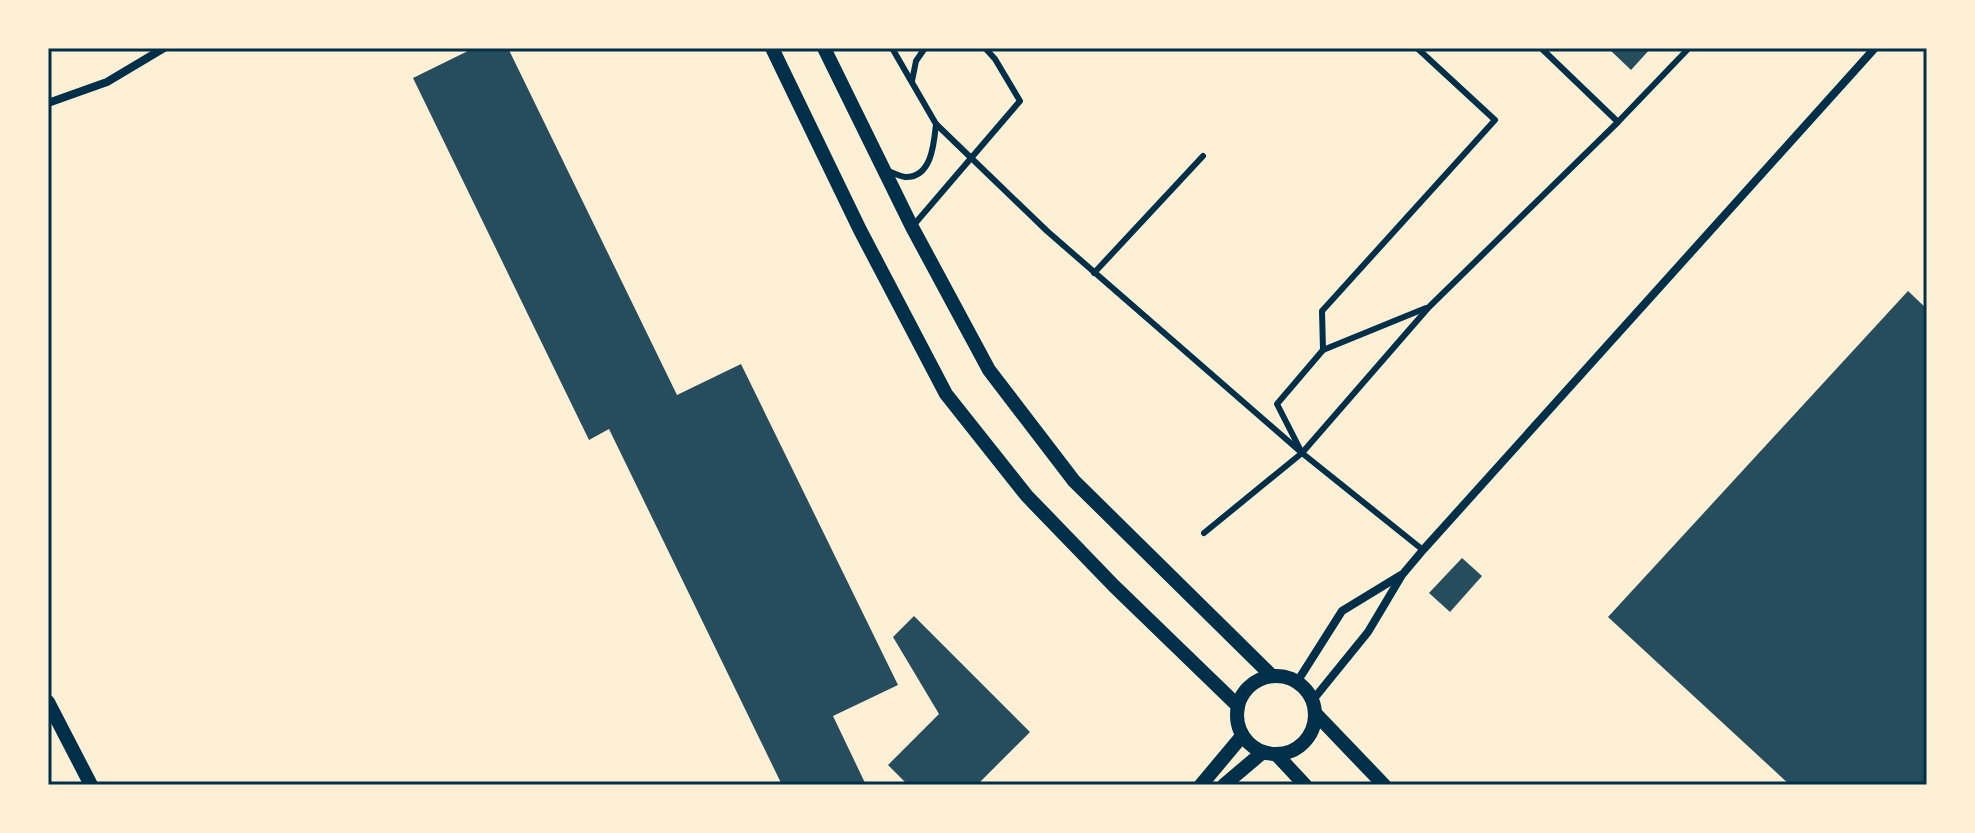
<svg xmlns="http://www.w3.org/2000/svg" width="1975" height="833" viewBox="0 0 1975 833" font-family="Quicksand,sans-serif">
  <rect width="100%" height="100%" fill="#fdf0d5"/>
  <g fill="#264d5e">
    <polygon points="474,48 508,48 677,395 741,364 898,685 833,716 866,785 782,785 609,429 589,440 413,78"/>
    <polygon points="1608,48 1651,48 1631,70"/>
    <polygon points="1908,291 1927,309 1927,785 1790,785 1608,617"/>
    <polygon points="1462,558 1482,576 1450,612 1429,593"/>
    <polygon points="914,616 1030,732 977,785 908,785 888,765 939,714 893,637"/>
  </g>
  <g fill="none" stroke-linecap="round" stroke-linejoin="round">
    <g stroke="#003049" stroke-width="6">
      <polyline points="892,48 936,124 1047,231 1302,453 1429,307 1618,122 1689,48"/>
      <polyline points="1417,48 1495,120 1322,311 1323,350 1277,404 1302,453 1423,550"/>
      <polyline points="1541,48 1618,122"/>
      <polyline points="912,81 916,61 925,48"/>
      <path d="M886,170c5,2 13,6 19,7 27,1 29,-34 31,-53"/>
      <polyline points="912,227 1020,101 995,59 985,48"/>
      <polyline points="1094,273 1203,156"/>
      <polyline points="1323,350 1426,308"/>
      <polyline points="1204,533 1302,453"/>
    </g>
    <g stroke="#003049" stroke-width="8">
      <polyline points="48,103 107,82 164,48"/>
      <polyline points="1297,682 1342,611 1401,575"/>
      <polyline points="1312,701 1368,632 1402,575 1423,550 1875,48"/>
    </g>
    <g stroke="#003049" stroke-width="14">
      <polyline points="772,48 860,230 946,394 1027,496 1114,586 1238,706"/>
      <polyline points="824,48 912,227 989,370 1074,481 1272,676"/>
      <circle cx="1276" cy="715" r="39"/>
      <polyline points="48,702 91,785"/>
      <polyline points="1315,713 1384,785"/>
      <polyline points="1276,754 1305,785"/>
      <polyline points="1201,785 1242,736"/>
      <polyline points="1224,785 1263,752"/>
    </g>
  </g>
  <rect width="1975" height="833" fill="none" stroke="#fdf0d5" stroke-width="100"/>
  <rect x="50" y="50" width="1875" height="733" fill="none" stroke="#003049" stroke-width="3"/>
</svg>
